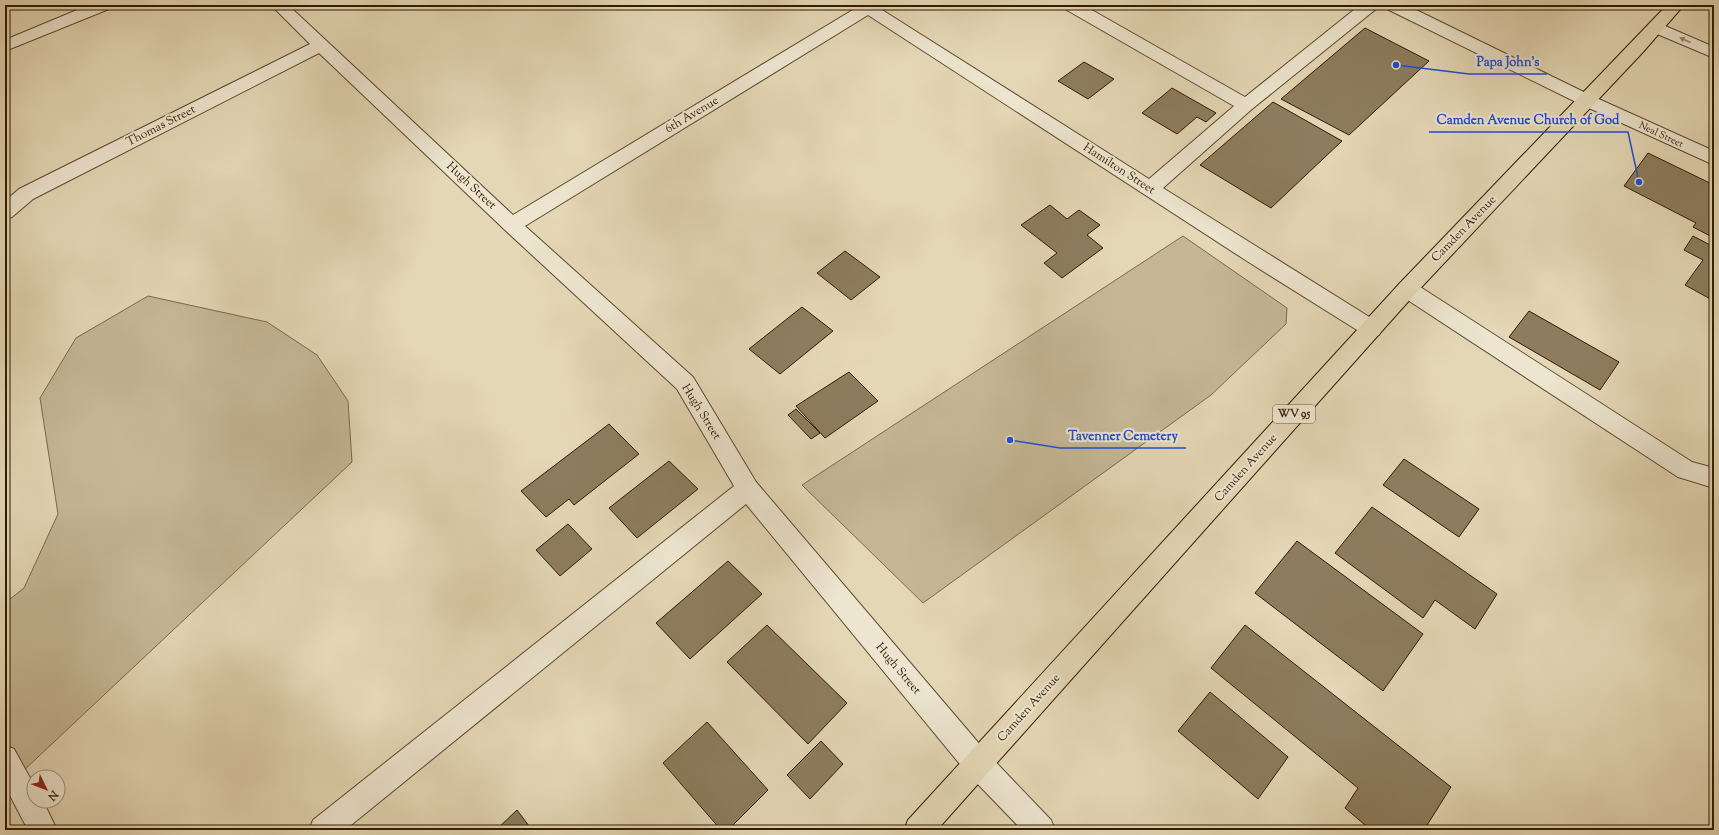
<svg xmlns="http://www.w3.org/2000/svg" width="1719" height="835" viewBox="0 0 1719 835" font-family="'Sorts Mill Goudy',serif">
  <rect width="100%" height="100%" fill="#e4d7b5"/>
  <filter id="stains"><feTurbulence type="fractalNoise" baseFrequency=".005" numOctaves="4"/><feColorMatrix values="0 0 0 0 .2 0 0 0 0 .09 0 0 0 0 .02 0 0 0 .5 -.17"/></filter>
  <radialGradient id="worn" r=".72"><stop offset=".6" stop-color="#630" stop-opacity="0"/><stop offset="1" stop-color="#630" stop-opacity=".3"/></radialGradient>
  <g fill="#c5b796" stroke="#7a694b">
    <polygon points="1183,236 1287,308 1286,324 1211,395 923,603 802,485"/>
    <polygon points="148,296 267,322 317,355 348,401 352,462 5,788 5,603 24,588 58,514 40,398 76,338"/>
  </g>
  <g fill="#8d7d5e" stroke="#2f1b00">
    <polygon points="1365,28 1429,61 1349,135 1281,99"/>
    <polygon points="1084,62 1114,79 1088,99 1058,81"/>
    <polygon points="1172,88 1216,113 1206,122 1197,117 1177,134 1142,113"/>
    <polygon points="1273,102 1342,141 1271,208 1200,165"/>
    <polygon points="1648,153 1714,185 1714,238 1693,227 1696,223 1624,186"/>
    <polygon points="1050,205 1067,219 1079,210 1100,225 1087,235 1103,248 1062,278 1044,263 1057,253 1021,225"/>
    <polygon points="1693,236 1714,247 1714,301 1685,285 1703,260 1684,250"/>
    <polygon points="845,251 880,277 851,300 817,273"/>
    <polygon points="802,307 833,331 780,374 749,349"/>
    <polygon points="1529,311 1619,362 1600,390 1509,337"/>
    <polygon points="849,372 878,401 825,438 796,406"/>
    <polygon points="796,409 820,433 811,439 788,415"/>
    <polygon points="609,424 639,454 574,505 569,499 546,517 521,491"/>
    <polygon points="1404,459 1479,509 1459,537 1383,485"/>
    <polygon points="669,461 698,489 637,538 609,508"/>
    <polygon points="1372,507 1497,594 1475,629 1435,600 1423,618 1335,553"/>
    <polygon points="568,524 592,549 560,576 536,550"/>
    <polygon points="1297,541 1423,634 1383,691 1255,593"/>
    <polygon points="728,561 762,594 690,659 656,623"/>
    <polygon points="767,625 847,703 808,744 727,662"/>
    <polygon points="1245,625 1451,787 1424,830 1371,830 1345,808 1358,788 1211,668"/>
    <polygon points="1210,692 1288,757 1258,799 1178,731"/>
    <polygon points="707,722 768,790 728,830 721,830 663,763"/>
    <polygon points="821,741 843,764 810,799 787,775"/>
    <polygon points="517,810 532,830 496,830"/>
  </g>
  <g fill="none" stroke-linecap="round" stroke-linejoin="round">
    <defs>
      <g id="minor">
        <polygon points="89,5 111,5 109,9 5,51 5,40"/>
        <polygon points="271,5 288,5 513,215 861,5 881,5 879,8 1149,179 1234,106 1065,9 1063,5 1083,5 1245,97 1360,5 1378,5 1376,9 1252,109 1163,188 1379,323 1382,329 1379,335 1372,337 1365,335 1250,263 868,15 525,226 693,377 756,482 988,754 1051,820 1055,830 1022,830 968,774 746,504 345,830 309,830 313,820 734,486 677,389 505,230 319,53 33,199 12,217 5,219 5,201 19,189 310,44"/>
        <polygon points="1385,5 1406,5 1592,96 1714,151 1714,165 1580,104 1387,9"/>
        <polygon points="1656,22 1714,47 1714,58 1650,31 1648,27 1650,23"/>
        <polygon points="1407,281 1414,283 1692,462 1714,468 1714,488 1678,477 1400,295 1397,289 1400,283"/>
        <polygon points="5,745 14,749 34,785 34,801 43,801 57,830 28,830 5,786"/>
      </g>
      <polygon id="major" points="1667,5 1684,5 1643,52 1414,295 937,830 904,830 908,820 1400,283"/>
    </defs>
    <use href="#minor" stroke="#5c4a2d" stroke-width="2"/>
    <use href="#major" stroke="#2f1b00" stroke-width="2"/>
    <use href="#minor" fill="#ede5cf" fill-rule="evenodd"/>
    <use href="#major" fill="#e4d7b5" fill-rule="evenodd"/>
  </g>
  <defs><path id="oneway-solid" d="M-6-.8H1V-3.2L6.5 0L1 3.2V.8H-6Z"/></defs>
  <use fill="#988a72" href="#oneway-solid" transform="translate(1685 40) rotate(-156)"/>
  <g text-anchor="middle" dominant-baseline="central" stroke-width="4" stroke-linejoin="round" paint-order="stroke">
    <g font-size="10" fill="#2f1b00" stroke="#ede5cf">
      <text transform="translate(1661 135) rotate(25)">Neal Street</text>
    </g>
    <rect fill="#ede5cf" stroke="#68583e" stroke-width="1" x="1273" y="405" width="42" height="18" rx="3"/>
    <g font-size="11" font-weight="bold" fill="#2f1b00">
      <text x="1294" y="414">WV 95</text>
    </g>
    <g font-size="12" fill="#2f1b00" stroke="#ede5cf">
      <text transform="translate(692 115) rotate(-31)">6th Avenue</text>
      <text transform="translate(161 126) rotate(-27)">Thomas Street</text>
      <text transform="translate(1119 169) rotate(33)">Hamilton Street</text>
      <text transform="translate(471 186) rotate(43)">Hugh Street</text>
      <text transform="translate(1464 229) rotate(-46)">Camden Avenue</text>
      <text transform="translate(701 412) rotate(58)">Hugh Street</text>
      <text transform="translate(1246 468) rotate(-48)">Camden Avenue</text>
      <text transform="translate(898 669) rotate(50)">Hugh Street</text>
      <text transform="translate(1029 708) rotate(-48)">Camden Avenue</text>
    </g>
  </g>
  <path fill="none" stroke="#1d4ed8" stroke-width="1.5" d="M1396 65L1469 74H1547M1639 182L1628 132H1429M1010 440L1060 448H1186"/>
  <g fill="#1d4ed8" stroke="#ede5cf" stroke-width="1.5">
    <circle cx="1396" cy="65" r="4"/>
    <circle cx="1639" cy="182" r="4"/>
    <circle cx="1010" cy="440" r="4"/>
  </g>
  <g font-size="13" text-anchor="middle" font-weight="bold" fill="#1d4ed8" stroke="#ede5cf" stroke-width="4" stroke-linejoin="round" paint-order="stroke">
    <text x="1508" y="66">Papa John's</text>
    <text x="1528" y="124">Camden Avenue Church of God</text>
    <text x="1123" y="440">Tavenner Cemetery</text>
  </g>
  <rect width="1719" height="835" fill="none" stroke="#e4d7b5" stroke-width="20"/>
  <rect x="6" y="6" width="1707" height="823" fill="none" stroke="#2f1b00" stroke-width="2"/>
  <rect x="10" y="10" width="1699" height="815" fill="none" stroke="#2f1b00"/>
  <g transform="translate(46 789) rotate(133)"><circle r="19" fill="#ede5cf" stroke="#a1947c"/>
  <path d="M0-3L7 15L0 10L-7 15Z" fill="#8f2418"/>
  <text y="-6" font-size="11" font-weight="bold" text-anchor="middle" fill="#2f1b00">N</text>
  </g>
  <rect width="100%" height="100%" filter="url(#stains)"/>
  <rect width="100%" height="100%" fill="url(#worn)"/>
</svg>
